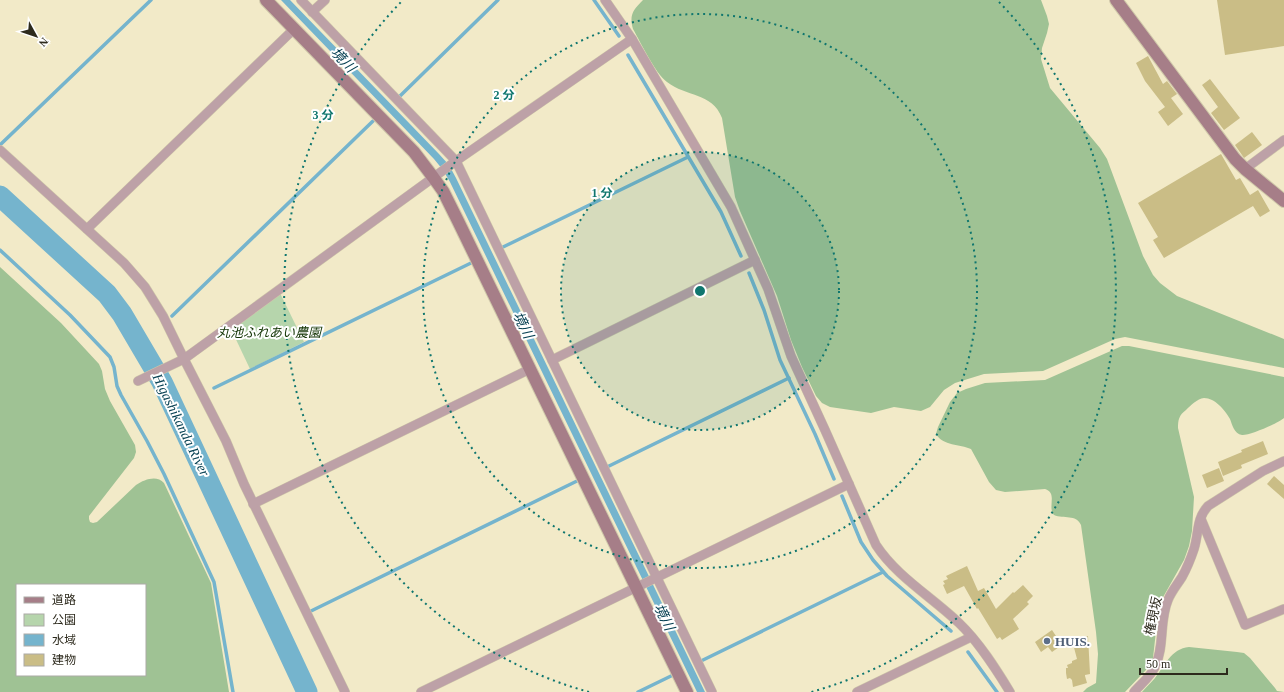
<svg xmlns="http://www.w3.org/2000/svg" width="1284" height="692" viewBox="0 0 1284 692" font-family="'Times New Roman','Noto Sans JP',serif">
  <rect width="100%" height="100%" fill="#f2eac8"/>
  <polygon fill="#b6d5ac" points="280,293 304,342 250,369 231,329"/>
  <g fill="#9fc294" fill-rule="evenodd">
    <path d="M643,0h398l6,16 2,8 -2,9 -5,15 -1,11 9,29 50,60 7,11 36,97 10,19 7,8 17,13 107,43v29l-159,-31 -10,2 -72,32 -59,3 -29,9 -11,7 -14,17 -9,4 -27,-4 -23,6 -41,-6 -8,-4 -6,-7 -14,-29 -11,-27 -14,-44 -37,-85 -5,-14 -13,-79c-10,-26 -36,-21 -55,-36 -12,-9 -26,-39 -34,-53 -4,-14 0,-19 10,-29z"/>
    <path d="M0,267l61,56 38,41 3,7 3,18 5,12 25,44 1,7 -2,6 -45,58v3l1,3 3,1 4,-1 39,-37c9,-6 21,-10 28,-2l47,100 18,109h-229zM17,585h128v90h-128z"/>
    <path d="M1122,346h7l155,31v41c-5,5 -36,18 -42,17 -8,-1 -10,-11 -12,-16 -5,-9 -15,-21 -26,-21 -7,1 -13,7 -18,12 -7,5 -8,10 -8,18l16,69 -2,34 -3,15 -5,14 -22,39 -4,14 -5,45 -3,7 -5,6 -20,21h-42l4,-4 9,-5 2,-29 -2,-22 -15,-107c-5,-11 -17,-6 -27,-10 -7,-8 4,-22 -9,-26l-40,3 -9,-2 -7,-8 -18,-33c-11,-5 -28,-3 -35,-15l2,-7 12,-25 7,-9 9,-4 19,-6 60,-3z"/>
    <path d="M1189,647l48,5 7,1 6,5 25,30 2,3 7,1h-142c4,-5 9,-9 13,-14 10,-13 16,-29 34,-31z"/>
  </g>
  <polygon fill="#75b4cd" points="281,0 290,0 439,154 449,165 456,178 705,692 697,692 450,182 443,170 434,159"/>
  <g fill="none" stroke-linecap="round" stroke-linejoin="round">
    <g stroke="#75b4cd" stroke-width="3.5">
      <polyline points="594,0 619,36"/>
      <polyline points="628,55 721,212 741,256"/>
      <polyline points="399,97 498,0"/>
      <polyline points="0,145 151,0"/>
      <polyline points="501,248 688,157"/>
      <polyline points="0,250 70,315 110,357 114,367 117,386 121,395 147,441 164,474 214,582 233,692"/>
      <polyline points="749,273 764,310 780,360 815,434 834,479"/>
      <polyline points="172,316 373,121"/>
      <polyline points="214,388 471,263"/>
      <polyline points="607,467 789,378"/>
      <polyline points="842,496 861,542 873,560 887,576 951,631"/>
      <polyline points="309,612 577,481"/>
      <polyline points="968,652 997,692"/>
      <polyline points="701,661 883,572"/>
      <polyline points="638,692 671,676"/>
    </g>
    <polyline stroke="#75b4cd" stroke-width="21" points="0,196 107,294 122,314 162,382 307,692"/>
  </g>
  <g fill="#cabd86">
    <polygon points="1217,0 1284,0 1284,46 1225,55"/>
    <polygon points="1148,56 1163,84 1167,81 1177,94 1171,98 1183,114 1168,126 1158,112 1165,107 1145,81 1136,63"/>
    <polygon points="1210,79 1240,118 1224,130 1211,113 1218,107 1202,85"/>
    <polygon points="1252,132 1262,145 1244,158 1235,145"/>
    <polygon points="1221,154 1236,180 1240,178 1250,195 1258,190 1270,211 1260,217 1253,206 1164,258 1153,240 1158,237 1138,203"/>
    <polygon points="1263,441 1268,454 1241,465 1242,468 1223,476 1218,462 1242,452 1241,450"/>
    <polygon points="1219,468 1224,481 1207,488 1202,475"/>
    <polygon points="1274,476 1284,485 1284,499 1267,484"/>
    <polygon points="967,566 978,591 984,588 996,609 1013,592 1014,593 1023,585 1033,596 1027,602 1029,604 1013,619 1019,629 1002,640 1000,637 997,639 978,608 977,609 964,586 947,594 943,585 945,584 943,581 948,579 946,576"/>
    <polygon points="1052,630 1062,645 1052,652 1048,647 1041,652 1035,642"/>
    <polygon points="1088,636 1090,674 1085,675 1085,676 1087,683 1073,687 1072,680 1070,678 1067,679 1066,673 1066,668 1068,668 1067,665 1072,663 1072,661 1077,659 1072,640"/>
  </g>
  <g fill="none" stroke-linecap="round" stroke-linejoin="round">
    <defs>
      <g id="street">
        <polyline points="301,0 456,161 712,692"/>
        <path d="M605,0l27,39 99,168 37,82 23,67 34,74 51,115c21,32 56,52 83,78 20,19 37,46 51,69"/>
        <polyline points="312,12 325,0"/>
        <polyline points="0,150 124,263 145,287 163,316 184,359 226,441 244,484 345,692"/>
        <polyline points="1245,169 1284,140"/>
        <polyline points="87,229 294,29"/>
        <polyline points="552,360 755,260"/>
        <polyline points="138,381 184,359 456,161 632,39"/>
        <polyline points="253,504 530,369"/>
        <polyline points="1201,519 1245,625 1284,609"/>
        <polyline points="421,692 849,484"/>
        <polyline points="857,692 971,637"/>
        <path d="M1134,692c7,-8 17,-16 21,-25 10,-21 4,-46 13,-67 3,-8 9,-15 14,-23 5,-9 9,-19 12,-28 5,-16 2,-30 14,-43l55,-35 21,-10"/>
      </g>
      <g id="secondary">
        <polyline points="266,0 414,152 433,177 443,191 458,221 687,692"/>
        <polyline points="1116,0 1235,159 1245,169 1284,201"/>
      </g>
    </defs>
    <use href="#street" stroke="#cfc7a9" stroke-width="10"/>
    <use href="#secondary" stroke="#cfc7a9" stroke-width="14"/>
    <use href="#street" stroke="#bda1a7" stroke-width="9"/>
    <use href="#secondary" stroke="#a67e88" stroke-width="12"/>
  </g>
  <circle cx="700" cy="291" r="139" fill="#0f766e" fill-opacity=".12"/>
  <g fill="none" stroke="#0f766e" stroke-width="2" stroke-dasharray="2 4">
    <circle cx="700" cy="291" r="139"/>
    <circle cx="700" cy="291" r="277"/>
    <path d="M589 692A416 416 0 0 1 401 2M999 2A416 416 0 0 1 811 692"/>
  </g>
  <circle fill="#5c6f8a" stroke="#fff" stroke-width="1.5" cx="1047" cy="641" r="4"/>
  <g text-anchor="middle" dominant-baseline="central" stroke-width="4" stroke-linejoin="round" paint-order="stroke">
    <g font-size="13" font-style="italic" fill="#133505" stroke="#fff">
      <text x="269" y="332">丸池ふれあい農園</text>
    </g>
    <g font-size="13" fill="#2d2a1d" stroke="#fff">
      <text transform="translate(1153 616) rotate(-78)">権現坂</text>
    </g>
    <g font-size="13" font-weight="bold" fill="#4e5e75" stroke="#fff" text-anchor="start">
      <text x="1055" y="641">HUIS.</text>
    </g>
    <g font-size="14" font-style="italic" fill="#084153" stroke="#fff">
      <text transform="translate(343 60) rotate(46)">境川</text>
      <text transform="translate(523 325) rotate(64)">境川</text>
      <text transform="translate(181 425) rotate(64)">Higashikanda River</text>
      <text transform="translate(664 617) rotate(64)">境川</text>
    </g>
  </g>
  <circle cx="700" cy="291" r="6" fill="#0f766e" stroke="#fff" stroke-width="2"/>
  <g font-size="12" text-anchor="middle" font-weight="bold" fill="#0f766e" stroke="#fff" stroke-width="4" stroke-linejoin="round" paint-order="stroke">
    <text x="504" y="99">2 分</text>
    <text x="323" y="119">3 分</text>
    <text x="602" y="197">1 分</text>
  </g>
  <rect x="16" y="584" width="130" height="92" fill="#ffffff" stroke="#abaaa5"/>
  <rect x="24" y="597" width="20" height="6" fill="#a67e88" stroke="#abaaa5"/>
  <text x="52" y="604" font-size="12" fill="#2d2a1d">道路</text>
  <rect x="24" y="614" width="20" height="12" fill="#b6d5ac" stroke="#abaaa5"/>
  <text x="52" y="624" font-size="12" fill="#2d2a1d">公園</text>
  <rect x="24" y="634" width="20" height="12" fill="#75b4cd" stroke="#abaaa5"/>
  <text x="52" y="644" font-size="12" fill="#2d2a1d">水域</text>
  <rect x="24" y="654" width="20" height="12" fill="#cabd86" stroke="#abaaa5"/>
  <text x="52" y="664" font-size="12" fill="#2d2a1d">建物</text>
  <g transform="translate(36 36) rotate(130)" stroke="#ffffff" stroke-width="3" paint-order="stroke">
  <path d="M0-3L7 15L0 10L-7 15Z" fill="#2d2a1d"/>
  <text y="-6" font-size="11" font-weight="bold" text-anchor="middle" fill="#2d2a1d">N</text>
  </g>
  <path d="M1140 668v6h87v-6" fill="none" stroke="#2d2a1d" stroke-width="2"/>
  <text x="1146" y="668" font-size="12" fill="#2d2a1d" stroke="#ffffff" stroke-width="3" paint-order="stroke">50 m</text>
</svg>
